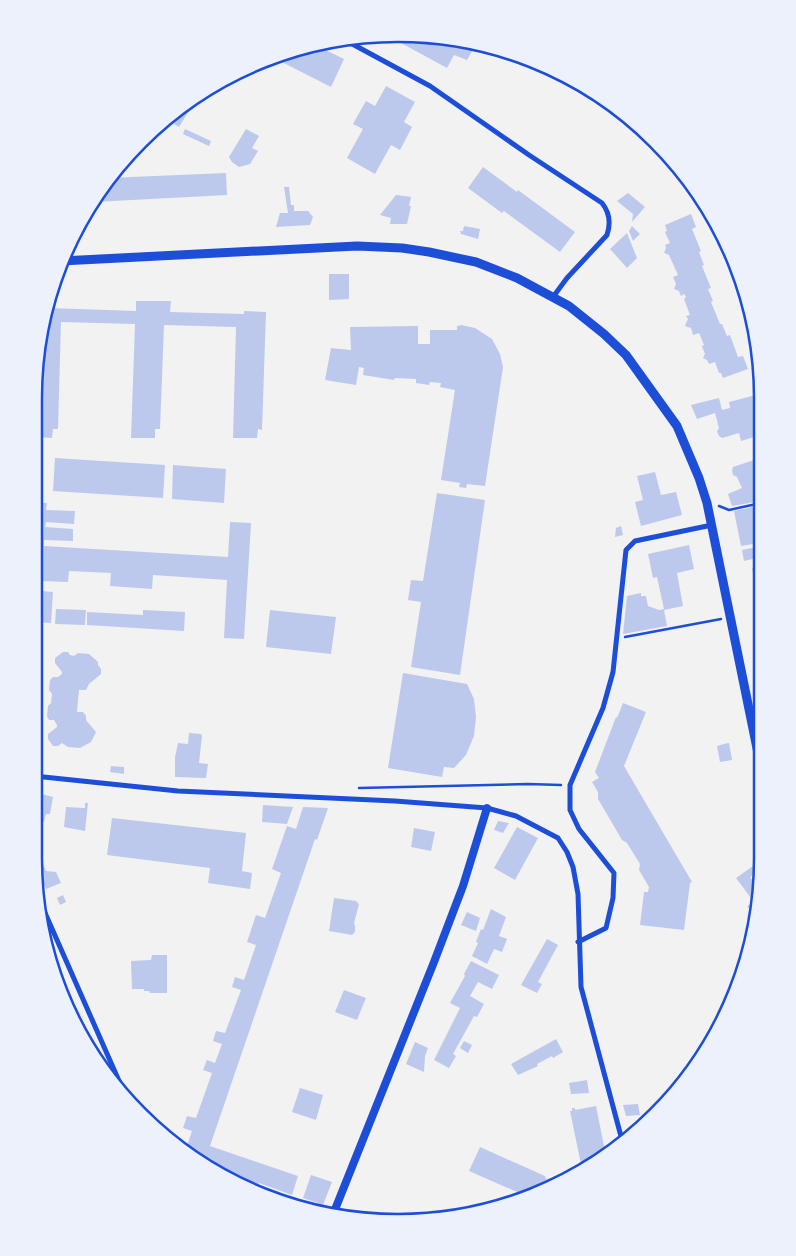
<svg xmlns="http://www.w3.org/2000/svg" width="796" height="1256" viewBox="0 0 796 1256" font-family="'Asap Condensed',sans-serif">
  <rect width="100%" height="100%" fill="#f2f2f2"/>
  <g fill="#bdc9ec">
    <polygon points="422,35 476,44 467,60 454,55 447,68 390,37 391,36"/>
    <polygon points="315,45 344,59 331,87 272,57 281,53"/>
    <polygon points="386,86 415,102 404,122 412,127 400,150 391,145 375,174 347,158 363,129 353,124 366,101 375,106"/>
    <polygon points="194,98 196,99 179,127 174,124 179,116 174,112"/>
    <polygon points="185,129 211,141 209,146 183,134"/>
    <polygon points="246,129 259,136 252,148 258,151 250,164 239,167 232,162 229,157"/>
    <polygon points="673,163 677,168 671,172 668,167"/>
    <polygon points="483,167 517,192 518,190 575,232 560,252 504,211 502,213 468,188"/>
    <polygon points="226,173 227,195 94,202 108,178"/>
    <polygon points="284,187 289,187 291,205 294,205 294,211 308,211 313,217 310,225 276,227 280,213 288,213"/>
    <polygon points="628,193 645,207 632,222 633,214 617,201"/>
    <polygon points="396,195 411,197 409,206 411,206 407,224 390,224 391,218 380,215"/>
    <polygon points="691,214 696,227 692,229 701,251 699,252 704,265 702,266 711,288 708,289 713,301 711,302 720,324 722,324 727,336 730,335 738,357 743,356 748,369 723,378 721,373 719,373 715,362 709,364 707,360 703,358 705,354 702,346 704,345 699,333 693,335 691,328 685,326 688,319 686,316 690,315 684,299 686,297 684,294 681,296 679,291 674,289 676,284 673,277 678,275 669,255 664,253 666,248 665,245 670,243 665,232 667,231 665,225"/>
    <polygon points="464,226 480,229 478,239 461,234 460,231 463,231"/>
    <polygon points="632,226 640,234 633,241 629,231"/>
    <polygon points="627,233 637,258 627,268 610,249"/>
    <polygon points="329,274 349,274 349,299 329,300"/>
    <polygon points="136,301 171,301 170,312 244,314 244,311 266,312 262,430 258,429 257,438 233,438 236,327 164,325 160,429 155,429 155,438 131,438 135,324 61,322 58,429 53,429 52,438 36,437 37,351 48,308 136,311"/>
    <polygon points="461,325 475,328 492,339 500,354 503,367 485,486 467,484 466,488 459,487 460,483 441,480 455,390 440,387 441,383 430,382 429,385 416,383 416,379 395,378 394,380 363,375 364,368 359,367 356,385 325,380 331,348 351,350 350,327 418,326 418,344 430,344 430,330 457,330 457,326"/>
    <polygon points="756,395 761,414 761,435 741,441 739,433 722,438 719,436 717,431 719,428 715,413 697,419 691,405 719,398 722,410 730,408 729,402"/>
    <polygon points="55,458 165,465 163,498 53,491"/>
    <polygon points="760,458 761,490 759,491 761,501 732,506 728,494 742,488 737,477 733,475 732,471 733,467"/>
    <polygon points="173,465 226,469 224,503 172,499"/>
    <polygon points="655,472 661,495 676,492 682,515 641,526 635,502 643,500 637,476"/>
    <polygon points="437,493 485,500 460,675 411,667 421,602 408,600 411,580 423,581"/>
    <polygon points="36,503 47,503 46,510 75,511 74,524 46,522 45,527 73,529 73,541 44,540 44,546 228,557 230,522 251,523 244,639 224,638 227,580 153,575 152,589 110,586 111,573 69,571 68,582 42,581 42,591 53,592 51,623 35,622"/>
    <polygon points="753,507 754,514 759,513 761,533 758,534 759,543 741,546 734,511"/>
    <polygon points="621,526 623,535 615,537 616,528"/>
    <polygon points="689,545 694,569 677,573 683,606 664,610 667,626 623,634 627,596 641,593 641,596 646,596 648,606 659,610 664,609 657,577 653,578 648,554"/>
    <polygon points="761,546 761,557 744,561 742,550"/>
    <polygon points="761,567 760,604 759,604 752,568"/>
    <polygon points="56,609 86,610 85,625 55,624"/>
    <polygon points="143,610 185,612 184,631 87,625 87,612 143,615"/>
    <polygon points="270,610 336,617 331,654 266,647"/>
    <polygon points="63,652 68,652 70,655 74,656 78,653 89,654 98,662 98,665 101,669 101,674 89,684 86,690 79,690 77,712 83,712 86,716 86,720 96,732 91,742 80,748 68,747 62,743 58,746 53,746 48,739 48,734 57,727 57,725 54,720 49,720 47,716 48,706 51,703 52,694 49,690 50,680 53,677 58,677 62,674 62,672 55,663 55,658"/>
    <polygon points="403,673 467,684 474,699 476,717 474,736 466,755 454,768 444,767 442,777 388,768"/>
    <polygon points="623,703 646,712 624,766 692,882 690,883 684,930 640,925 644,892 648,892 649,887 639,870 640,864 627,843 622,840 598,799 598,792 592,782 599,778 595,772 616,717 617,718"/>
    <polygon points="189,733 201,734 202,736 199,763 208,764 206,778 175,777 175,757 178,743 188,744"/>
    <polygon points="728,743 729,743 732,760 720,762 717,746"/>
    <polygon points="111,766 124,767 124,774 110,772"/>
    <polygon points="34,792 53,797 50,814 46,814 44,822 34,820"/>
    <polygon points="85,803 88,803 85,831 64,827 66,807 85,808"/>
    <polygon points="263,805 293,807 287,824 262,822"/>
    <polygon points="303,807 328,808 317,840 315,839 210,1146 298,1176 292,1195 259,1183 257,1190 185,1152 192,1131 183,1128 187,1116 196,1118 212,1073 203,1070 207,1060 215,1063 222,1044 213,1041 216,1031 225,1033 241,990 232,987 235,977 244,980 256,945 247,942 256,915 265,918 281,873 272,869 287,826 296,829"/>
    <polygon points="112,818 246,833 242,871 252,873 250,889 208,883 210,868 107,855"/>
    <polygon points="498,821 509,823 503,833 494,830"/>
    <polygon points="517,827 538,838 515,880 494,868"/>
    <polygon points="414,828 435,832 431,851 411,847"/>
    <polygon points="42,861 46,871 56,872 61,883 46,889 35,864"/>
    <polygon points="753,866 757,873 750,877 757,886 759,885 759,905 756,918 747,906 754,902 736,878"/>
    <polygon points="63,895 66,902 60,905 57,898"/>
    <polygon points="334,898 356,901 359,904 354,923 355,926 355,932 352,935 329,931"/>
    <polygon points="491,909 506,917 499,936 507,939 502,952 494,949 487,964 472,956 478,943 476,942 481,929 483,930"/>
    <polygon points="467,912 480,918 476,931 461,925"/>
    <polygon points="547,939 558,945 538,982 542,984 537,993 521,985"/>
    <polygon points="152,955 167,955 167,993 150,993 149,991 144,991 144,989 132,989 131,961 151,960"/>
    <polygon points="471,961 499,975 492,989 478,982 470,996 484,1004 477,1017 474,1016 453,1054 456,1056 449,1068 434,1060 460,1008 450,1003 465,976 464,974"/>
    <polygon points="344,990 366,998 357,1020 335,1012"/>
    <polygon points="88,1038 95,1054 93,1055 85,1039"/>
    <polygon points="556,1039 563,1052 553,1058 552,1056 537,1064 538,1066 518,1075 511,1064"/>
    <polygon points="464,1041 472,1045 468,1053 460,1048"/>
    <polygon points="415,1042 428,1048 425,1056 424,1072 406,1064"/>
    <polygon points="587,1080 589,1093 571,1094 569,1083"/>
    <polygon points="300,1088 323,1095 316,1120 292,1112"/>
    <polygon points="638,1104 640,1115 626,1116 623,1105"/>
    <polygon points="596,1106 606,1156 601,1161 582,1169 570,1111 572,1111 572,1108 575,1108 575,1110"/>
    <polygon points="480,1147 545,1176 546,1179 552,1178 553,1182 524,1195 469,1171"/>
    <polygon points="311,1175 332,1182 323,1205 303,1198"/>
  </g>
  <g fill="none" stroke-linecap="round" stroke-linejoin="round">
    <g stroke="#1d4ed8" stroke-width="2.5">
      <polyline points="719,506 729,510 761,503"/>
      <polyline points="625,637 721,619"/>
      <polyline points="359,788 528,784 561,785"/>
    </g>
    <g stroke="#1d4ed8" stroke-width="5">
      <path d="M343,39l87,47 99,69 73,48c8,10 9,20 5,32l-40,43 -14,19"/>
      <polyline points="34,776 178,791 395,801 487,808 516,816 558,838 567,852 573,867 578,894 581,987 622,1140"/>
      <polyline points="42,906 123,1090"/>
      <polyline points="578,942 606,928 613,898 614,873 579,829 570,810 570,785 603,708 613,672 626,550 635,541 712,525"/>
    </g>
    <polyline stroke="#1d4ed8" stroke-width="8" points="334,1212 434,962 463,886 487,808"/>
    <polyline stroke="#1d4ed8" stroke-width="9" points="61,261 357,246 402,248 429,252 476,262 517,278 569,306 604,334 626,355 677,426 699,478 707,503 760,763"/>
  </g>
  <path d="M0 0H796V1256H0ZM398 42H398A356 356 0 0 1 754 398V858A356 356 0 0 1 398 1214H398A356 356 0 0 1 42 858V398A356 356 0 0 1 398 42Z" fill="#edf1fc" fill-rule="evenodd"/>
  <path fill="none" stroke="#1d4ed8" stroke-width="2.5" d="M398 42H398A356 356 0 0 1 754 398V858A356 356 0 0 1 398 1214H398A356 356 0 0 1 42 858V398A356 356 0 0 1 398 42Z"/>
</svg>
